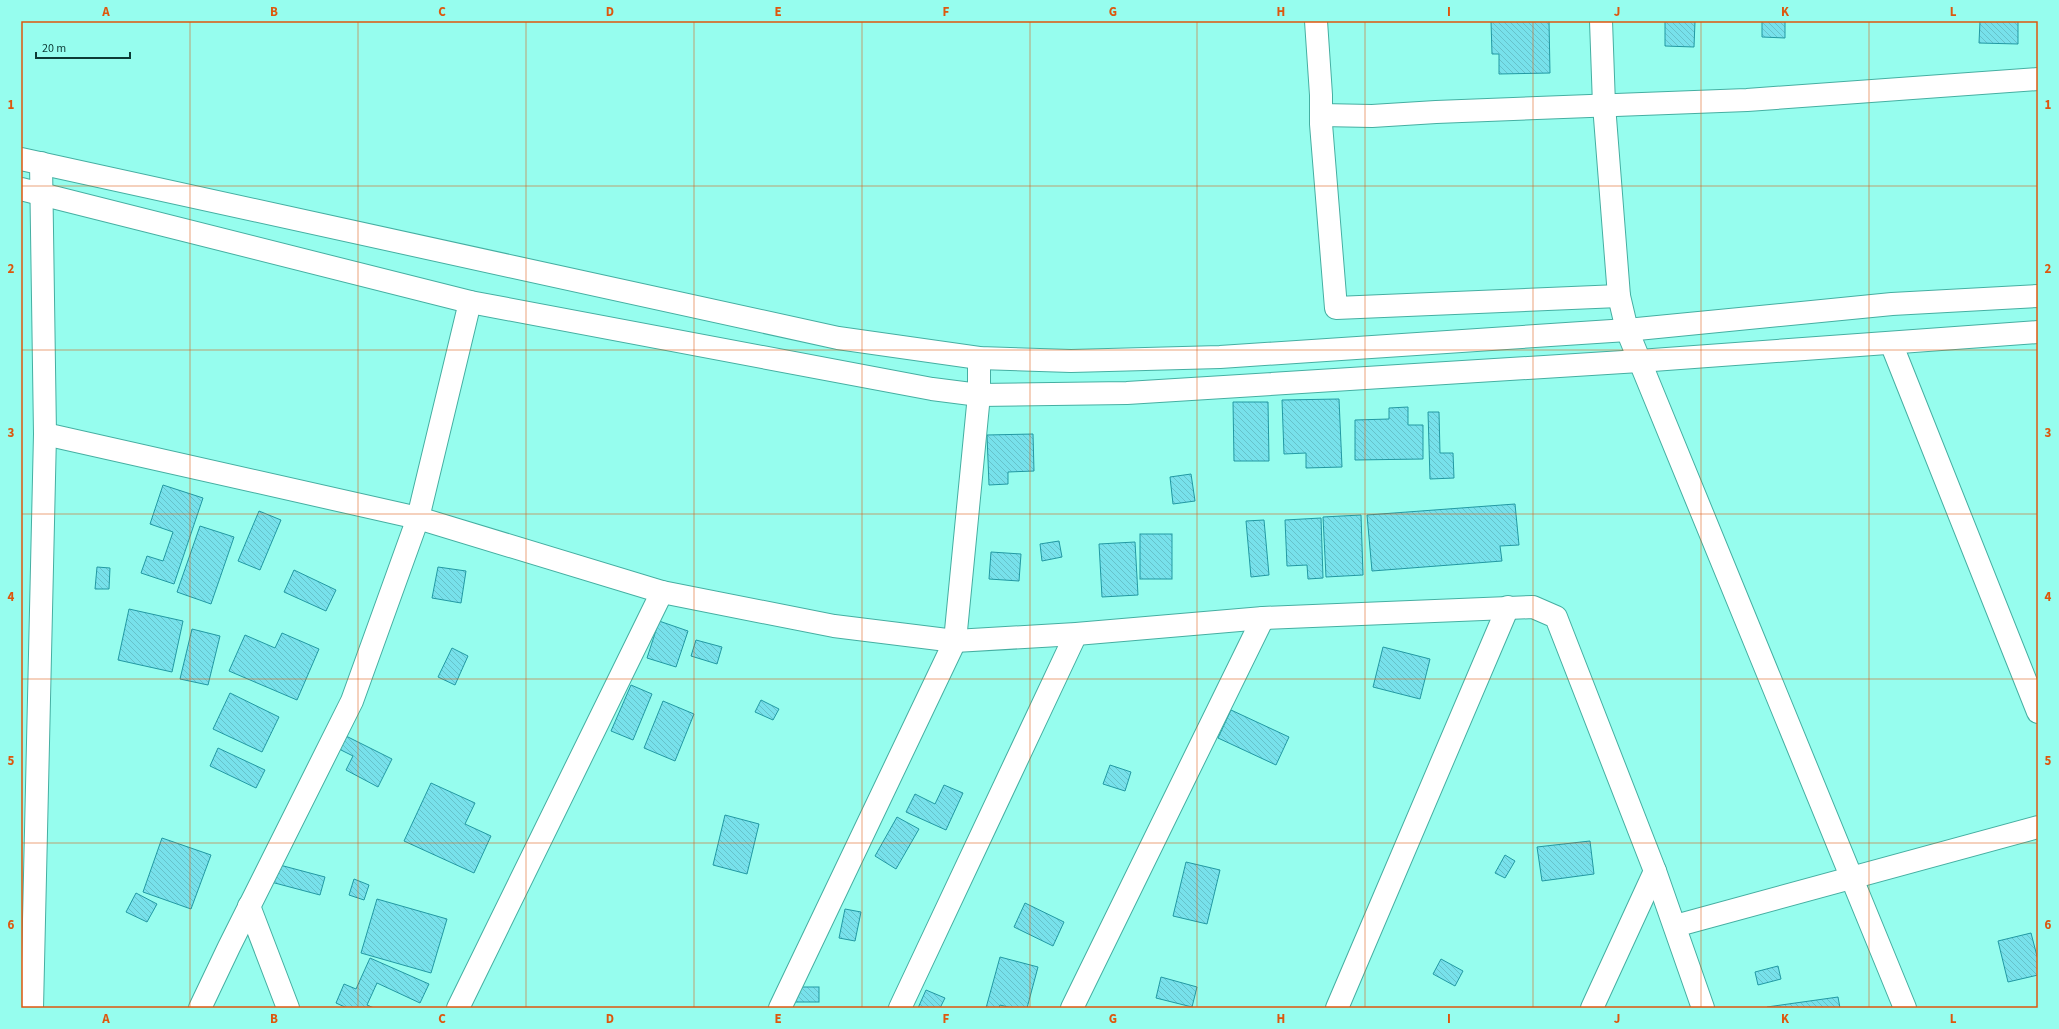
<svg xmlns="http://www.w3.org/2000/svg" width="2059" height="1029" viewBox="0 0 2059 1029" font-family="'Source Sans 3',sans-serif">
  <defs>
    <pattern id="building-back-hatch" width="6" height="6" patternUnits="userSpaceOnUse"><rect width="6" height="6" fill="#77e1eb"/><path d="M-1 5l2 2M0 0l6 6M5-1l2 2" fill="none" stroke="#66c2ca"/></pattern>
  </defs>
  <rect width="100%" height="100%" fill="#96fdee"/>
  <g fill="url(#building-back-hatch)" stroke="#2299a3">
    <polygon points="1491,21 1549,21 1550,73 1499,74 1499,54 1492,54"/>
    <polygon points="1665,21 1695,21 1694,47 1665,46"/>
    <polygon points="1762,21 1785,21 1785,38 1762,37"/>
    <polygon points="1980,21 2018,21 2018,44 1979,43"/>
    <polygon points="1339,399 1342,467 1306,468 1306,453 1284,454 1282,400"/>
    <polygon points="1233,402 1268,402 1269,461 1234,461"/>
    <polygon points="1408,407 1408,425 1423,425 1423,459 1355,460 1355,420 1389,419 1389,408"/>
    <polygon points="1428,412 1439,412 1440,453 1453,453 1454,478 1430,479"/>
    <polygon points="1033,434 1034,471 1008,472 1008,484 989,485 987,435"/>
    <polygon points="1191,474 1195,501 1173,504 1170,477"/>
    <polygon points="163,485 203,498 174,584 141,573 147,556 163,561 173,532 150,524"/>
    <polygon points="1515,504 1519,545 1500,546 1502,561 1372,571 1367,515"/>
    <polygon points="259,511 281,520 260,570 238,561"/>
    <polygon points="1361,515 1363,575 1326,577 1323,517"/>
    <polygon points="1321,518 1323,578 1308,579 1307,565 1287,566 1285,520"/>
    <polygon points="1264,520 1269,575 1251,577 1246,521"/>
    <polygon points="200,526 234,537 211,604 177,592"/>
    <rect x="1140" y="534" width="32" height="45"/>
    <polygon points="1059,541 1062,557 1042,561 1040,544"/>
    <polygon points="1135,542 1138,595 1102,597 1099,544"/>
    <polygon points="991,552 1021,554 1019,581 989,579"/>
    <polygon points="97,567 110,568 109,589 95,589"/>
    <polygon points="438,567 466,571 461,603 432,598"/>
    <polygon points="294,570 336,590 326,611 284,592"/>
    <polygon points="129,609 183,621 172,672 118,660"/>
    <polygon points="659,621 688,631 676,667 647,658"/>
    <polygon points="192,629 220,636 208,685 180,679"/>
    <polygon points="282,633 319,649 297,700 229,671 245,635 275,648"/>
    <polygon points="696,640 722,647 717,664 691,656"/>
    <polygon points="1383,647 1430,659 1420,699 1373,687"/>
    <polygon points="452,648 468,656 455,685 438,677"/>
    <polygon points="631,685 652,694 633,740 611,731"/>
    <polygon points="230,693 279,717 262,752 213,729"/>
    <polygon points="761,700 779,709 773,720 755,712"/>
    <polygon points="663,701 694,714 675,761 644,748"/>
    <polygon points="1231,710 1289,737 1276,765 1218,738"/>
    <polygon points="338,732 392,759 378,787 346,770 353,756 331,745"/>
    <polygon points="218,748 265,770 256,788 210,766"/>
    <polygon points="1110,765 1131,772 1125,791 1103,784"/>
    <polygon points="431,783 475,803 465,824 491,836 474,873 404,841"/>
    <polygon points="944,785 963,793 946,830 906,812 915,794 935,804"/>
    <polygon points="725,815 759,824 747,874 713,865"/>
    <polygon points="897,817 919,829 896,869 875,856"/>
    <polygon points="162,838 211,855 191,909 143,892"/>
    <polygon points="1590,841 1594,874 1542,881 1537,847"/>
    <polygon points="1505,855 1515,861 1505,878 1495,873"/>
    <polygon points="1186,862 1220,870 1207,924 1173,916"/>
    <polygon points="276,864 325,877 320,895 271,882"/>
    <polygon points="354,879 369,885 364,900 349,895"/>
    <polygon points="136,893 157,904 147,922 126,912"/>
    <polygon points="377,899 447,919 431,973 361,953"/>
    <polygon points="1025,903 1064,922 1053,946 1014,927"/>
    <polygon points="845,909 861,912 855,941 839,938"/>
    <polygon points="2031,933 2038,960 2038,975 2008,982 1998,941"/>
    <polygon points="1000,957 1038,967 1027,1008 1012,1008 1000,1005 999,1008 986,1008"/>
    <polygon points="370,958 429,984 420,1003 377,983 367,1005 374,1008 347,1008 336,1003 344,984 356,989"/>
    <polygon points="1441,959 1463,971 1455,986 1433,974"/>
    <polygon points="1778,966 1781,979 1758,985 1755,972"/>
    <polygon points="1161,977 1197,987 1192,1007 1156,998"/>
    <rect x="795" y="987" width="24" height="15"/>
    <polygon points="926,990 945,998 940,1008 918,1008"/>
    <polygon points="1838,997 1840,1008 1767,1008 1767,1007"/>
  </g>
  <g fill="none" stroke-linecap="round" stroke-linejoin="round">
    <defs>
      <g id="street">
        <polyline points="1316,21 1321,95 1321,124 1336,308 1619,296"/>
        <polyline points="1601,21 1604,105 1619,296 1627,330"/>
        <polyline points="1321,115 1372,116 1436,112 1747,100 2038,79"/>
        <polyline points="1891,343 2038,712"/>
        <polyline points="45,434 418,518 662,592 834,626 955,641 1076,634 1263,618 1533,607 1556,617 1655,871 1703,1008"/>
        <polyline points="249,906 288,1008"/>
        <polyline points="1675,926 2038,827"/>
        <polyline points="32,1008 45,434 41,163"/>
        <polyline points="200,1008 229,947 352,701 418,518 470,302"/>
        <polyline points="458,1008 662,592"/>
        <polyline points="780,1008 955,641 979,395 979,358"/>
        <polyline points="900,1008 1076,634"/>
        <polyline points="1072,1008 1263,618"/>
        <polyline points="1337,1008 1508,607"/>
        <polyline points="1592,1008 1655,871"/>
      </g>
      <g id="secondary">
        <polyline points="21,159 838,338 979,358 1071,361 1220,357 1627,330 1892,304 2038,296"/>
        <polyline points="21,189 470,302 932,389 979,395 1127,393 1639,361 2038,332"/>
        <polyline points="1627,330 1905,1008"/>
      </g>
    </defs>
    <use href="#street" stroke="#45afa2" stroke-width="24"/>
    <use href="#secondary" stroke="#45afa2" stroke-width="24"/>
    <use href="#street" stroke="#fff" stroke-width="22"/>
    <use href="#secondary" stroke="#fff" stroke-width="22"/>
  </g>
  <path fill="none" stroke="#dd570e" stroke-width="1" stroke-opacity="0.55" d="M190,21v987M358,21v987M526,21v987M694,21v987M862,21v987M1030,21v987M1197,21v987M1365,21v987M1533,21v987M1701,21v987M1869,21v987M21,186h2017M21,350h2017M21,514h2017M21,679h2017M21,843h2017"/>
  <rect width="2059" height="1029" fill="none" stroke="#96fdee" stroke-width="44"/>
  <path d="M36 52v6h94v-6" fill="none" stroke="#0c3a35" stroke-width="2"/>
  <text x="42" y="52" font-size="12" fill="#0c3a35" stroke="#96fdee" stroke-width="3" paint-order="stroke">20 m</text>
  <rect x="22" y="22" width="2015" height="985" fill="none" stroke="#dd570e" stroke-width="1.5"/>
  <g font-size="13" text-anchor="middle" font-weight="bold" fill="#dd570e">
    <text x="106" y="16">A</text>
    <text x="274" y="16">B</text>
    <text x="442" y="16">C</text>
    <text x="610" y="16">D</text>
    <text x="778" y="16">E</text>
    <text x="946" y="16">F</text>
    <text x="1113" y="16">G</text>
    <text x="1281" y="16">H</text>
    <text x="1449" y="16">I</text>
    <text x="1617" y="16">J</text>
    <text x="1785" y="16">K</text>
    <text x="1953" y="16">L</text>
    <text x="11" y="109">1</text>
    <text x="2048" y="109">1</text>
    <text x="11" y="273">2</text>
    <text x="2048" y="273">2</text>
    <text x="11" y="437">3</text>
    <text x="2048" y="437">3</text>
    <text x="11" y="601">4</text>
    <text x="2048" y="601">4</text>
    <text x="11" y="765">5</text>
    <text x="2048" y="765">5</text>
    <text x="11" y="929">6</text>
    <text x="2048" y="929">6</text>
    <text x="106" y="1023">A</text>
    <text x="274" y="1023">B</text>
    <text x="442" y="1023">C</text>
    <text x="610" y="1023">D</text>
    <text x="778" y="1023">E</text>
    <text x="946" y="1023">F</text>
    <text x="1113" y="1023">G</text>
    <text x="1281" y="1023">H</text>
    <text x="1449" y="1023">I</text>
    <text x="1617" y="1023">J</text>
    <text x="1785" y="1023">K</text>
    <text x="1953" y="1023">L</text>
  </g>
</svg>
